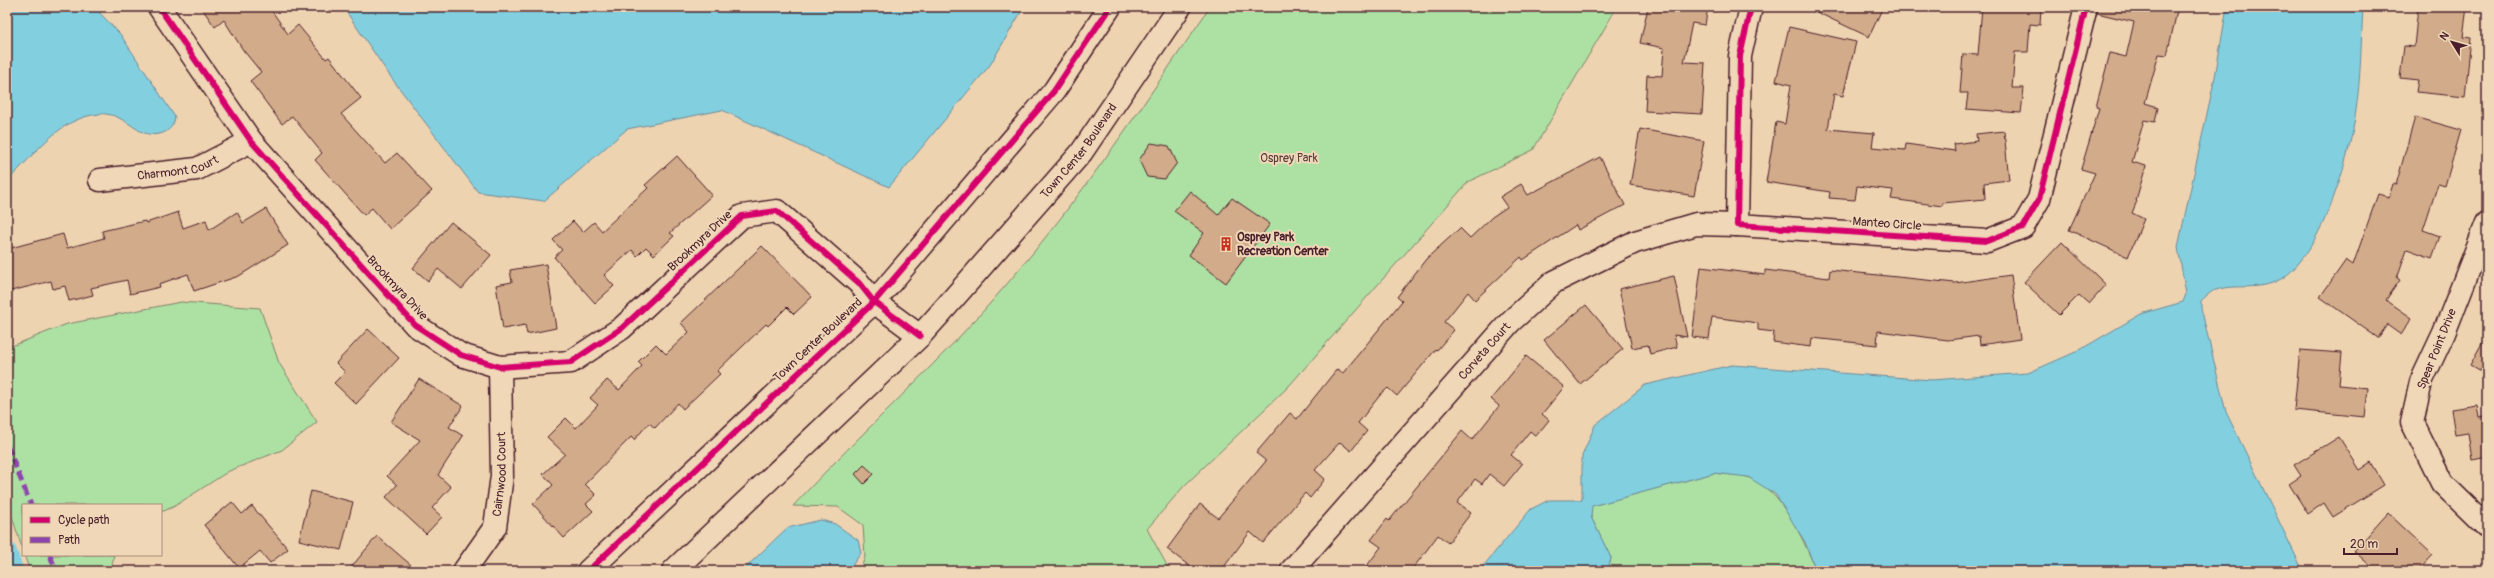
<svg xmlns="http://www.w3.org/2000/svg" width="2494" height="578" viewBox="0 0 2494 578" font-family="Pangolin,sans-serif">
  <rect width="100%" height="100%" fill="#eed3b1"/>
  <filter id="ink" filterUnits="userSpaceOnUse"><feTurbulence type="fractalNoise" baseFrequency=".025" numOctaves="2"/><feDisplacementMap in="SourceGraphic" scale="8" xChannelSelector="R" yChannelSelector="G"/><feConvolveMatrix kernelMatrix="1 2 1 2 8 2 1 2 1" color-interpolation-filters="sRGB"/></filter>
  <g filter="url(#ink)">
    <g fill="#ade1a3" stroke="#7c8067">
      <path d="M1210,7h407l-84,143 -65,32 -180,205 -104,99 -37,43 23,42h-310l5,-14 -2,-32 -25,-18 -45,-1c70,-76 147,-143 214,-222 75,-87 138,-182 203,-277z"/>
      <polygon points="181,302 260,308 279,363 317,422 282,450 229,471 173,507 161,512 161,505 23,505 23,551 7,501 7,348 67,324"/>
      <path d="M1714,473c10,2 23,1 33,4 34,11 57,63 69,94h-208l3,-13 -20,-41v-11z"/>
      <polygon points="24,555 114,555 111,571 30,571"/>
    </g>
    <g fill="#82d0df" stroke="#6c8997">
      <path d="M14,7h80l26,27 55,83c-1,8 -5,13 -12,16 -20,6 -27,-7 -44,-15 -5,-3 -15,-5 -20,-4 -41,4 -64,41 -92,67v-166z"/>
      <polygon points="343,7 1024,7 990,65 889,187 722,110 627,129 544,201 478,192 390,76"/>
      <path d="M2227,7h136c-2,34 -2,69 -7,103 -5,44 -35,146 -75,169 -23,13 -44,4 -65,11 -5,1 -11,7 -15,11v7l25,104 77,159h-487l-11,-29 -30,-48 -27,-17 -34,-4 -122,33 -1,11 20,41 -3,13h-129l52,-62 18,-9h33v-44l13,-31 50,-40 87,-20 200,15 96,-7 50,-22 63,-37 42,-12 3,-8 -8,-47 37,-170z"/>
      <polygon points="821,520 835,524 858,540 861,553 848,571 742,571 787,528"/>
    </g>
    <g fill="none" stroke-linecap="round" stroke-linejoin="round">
      <polyline stroke="#82d0df" stroke-width="19" points="7,551 14,571"/>
    </g>
    <g fill="#d2ab8a" stroke="#4a1f2b">
      <polygon points="201,7 269,7 288,34 298,25 326,59 329,57 361,98 341,114 385,163 397,153 432,191 390,229 372,208 364,215 315,160 322,153 292,116 282,124 250,81 261,72 243,50 224,20 215,27"/>
      <polygon points="1648,7 1708,7 1705,25 1692,23 1684,62 1705,63 1702,114 1645,111 1647,75 1662,76 1664,48 1640,43"/>
      <polygon points="1806,7 1883,7 1869,37"/>
      <polygon points="1982,7 2041,7 2040,25 2030,24 2028,52 2015,52 2012,88 2024,88 2021,113 1966,109 1968,93 1960,93 1963,54 1978,55"/>
      <polygon points="2098,7 2178,7 2167,55 2159,54 2145,103 2158,107 2155,122 2144,120 2132,162 2146,166 2136,200 2137,201 2132,213 2144,219 2128,257 2069,230 2095,173 2081,169 2099,108 2096,107 2110,53 2126,57 2134,22 2097,13"/>
      <polygon points="2418,7 2467,7 2463,37 2471,38 2465,97 2416,92 2418,80 2400,78 2404,46 2414,47"/>
      <polygon points="1789,27 1856,42 1843,96 1834,94 1828,129 1874,133 1872,147 1905,150 1906,144 1955,151 1954,144 1977,141 1976,134 2004,131 2009,180 1984,183 1985,199 1943,203 1942,206 1891,199 1893,190 1857,186 1855,200 1829,198 1830,192 1766,182 1776,122 1785,124 1791,85 1776,81"/>
      <polygon points="2415,117 2461,130 2445,186 2438,184 2423,230 2440,236 2432,258 2407,249 2397,278 2400,280 2386,300 2412,318 2401,335 2387,325 2378,338 2320,297 2346,260 2353,265 2378,194 2389,197 2393,184 2396,185"/>
      <polygon points="1640,129 1704,141 1694,196 1630,185"/>
      <polygon points="1151,143 1169,146 1177,163 1165,179 1147,177 1139,160"/>
      <polygon points="677,156 712,195 670,233 674,236 654,255 646,247 637,256 632,250 604,275 614,286 595,303 554,257 562,250 553,240 573,221 583,232 594,222 602,231 648,188 645,185"/>
      <polygon points="1600,157 1625,205 1578,230 1576,225 1523,260 1521,257 1475,300 1468,292 1444,322 1454,330 1437,350 1436,349 1397,396 1388,388 1381,394 1358,423 1367,431 1351,451 1340,442 1315,470 1325,479 1310,498 1305,493 1263,543 1250,532 1221,571 1196,571 1167,549 1200,504 1218,518 1266,461 1256,453 1290,413 1297,419 1337,369 1343,373 1402,301 1397,297 1426,259 1460,228 1470,238 1492,217 1507,207 1500,197 1521,184 1528,195"/>
      <polygon points="1190,191 1218,215 1232,198 1270,224 1226,283 1189,255 1204,233 1174,211"/>
      <polygon points="266,209 288,245 239,276 194,291 188,274 159,284 160,287 130,294 127,280 91,288 93,295 69,301 65,286 53,289 51,281 7,292 7,249 63,234 67,248 104,238 102,231 145,221 146,223 178,212 183,228 206,220 209,230 237,212 243,223"/>
      <polygon points="451,222 491,255 462,289 438,269 428,281 413,268"/>
      <polygon points="2062,242 2106,285 2089,304 2079,295 2059,315 2024,282"/>
      <polygon points="762,246 812,297 794,314 787,307 768,326 766,324 717,371 720,374 683,409 678,403 655,428 649,423 634,440 631,437 585,484 596,495 586,504 593,511 564,538 533,504 553,485 543,474 565,454 547,437 566,418 576,428 598,405 590,398 607,380 619,390 642,366 638,362 656,344 666,354 689,332 681,323"/>
      <polygon points="546,264 556,328 527,334 525,325 503,329 496,285 512,282 510,270"/>
      <polygon points="1701,267 1765,275 1765,270 1829,278 1830,270 1955,283 2011,275 2020,339 1980,345 1979,336 1948,340 1878,331 1877,345 1812,338 1811,347 1773,342 1774,332 1758,330 1758,323 1712,317 1709,339 1692,337"/>
      <polygon points="1674,276 1687,337 1674,335 1677,347 1650,354 1648,345 1632,348 1619,289"/>
      <polygon points="1586,305 1623,349 1580,384 1544,340"/>
      <polygon points="368,329 399,358 356,404 334,383 345,372 336,363"/>
      <polygon points="2487,334 2487,375 2470,365"/>
      <polygon points="2300,350 2342,353 2339,385 2368,388 2365,417 2294,410"/>
      <polygon points="1526,356 1564,387 1542,414 1549,420 1536,436 1530,431 1511,455 1522,464 1504,486 1489,474 1482,484 1475,479 1457,503 1471,513 1448,543 1438,535 1411,571 1363,571 1381,547 1371,540 1387,519 1389,521 1462,431 1472,440 1499,406 1491,399"/>
      <polygon points="419,379 463,406 449,427 463,436 438,475 451,487 432,508 442,517 426,534 386,497 397,485 387,476 420,440 391,422"/>
      <polygon points="2477,405 2479,417 2487,415 2487,457 2472,460 2468,433 2455,435 2451,409"/>
      <polygon points="2339,437 2360,470 2371,463 2384,485 2333,517 2324,503 2308,514 2289,484 2301,476 2294,465"/>
      <polygon points="864,465 874,474 864,484 855,474"/>
      <polygon points="311,491 353,502 341,550 299,540"/>
      <polygon points="232,502 242,514 252,506 288,549 270,563 260,551 239,568 204,525"/>
      <polygon points="2388,513 2433,555 2418,571 2376,571 2354,551"/>
      <polygon points="377,536 418,571 348,571"/>
    </g>
    <g fill="none" stroke-linecap="round" stroke-linejoin="round">
      <defs>
        <g id="minor">
          <polyline points="159,7 251,141 415,325 461,355 500,367 571,362 622,328 742,216 777,211 859,283 874,302 920,336"/>
          <polyline points="1751,7 1740,56 1737,225 1987,241 2023,227 2039,199 2086,7"/>
          <path id="s1" d="M100,180l97,-11 54,-28"/>
          <polyline points="2487,223 2444,333 2421,382 2412,422 2442,483 2487,527"/>
          <path id="s2" d="M464,571l31,-44 7,-51 -2,-109"/>
          <polyline points="588,571 874,302 1054,91 1110,7"/>
          <path id="s3" d="M673,571l247,-235 18,-20 143,-163 99,-146"/>
          <path id="s4" d="M1291,571l219,-249 44,-40 81,-40 61,-18 41,1"/>
        </g>
      </defs>
      <use href="#minor" stroke="#4a1f2b" stroke-width="25"/>
      <use href="#minor" stroke="#efd7b7" stroke-width="22"/>
      <g stroke="#8e44ad" stroke-width="5" stroke-dasharray="10 5" stroke-linecap="butt">
        <polyline points="7,445 31,505"/>
        <polyline points="50,555 56,571"/>
      </g>
      <defs>
        <g id="cycleway">
          <polyline points="159,7 251,141 415,325 461,355 500,367 571,362 622,328 742,216 777,211 859,283 874,302 920,336"/>
          <polyline points="1751,7 1740,56 1737,225 1987,241 2023,227 2039,199 2086,7"/>
          <polyline points="588,571 874,302 1054,91 1110,7"/>
        </g>
      </defs>
      <use href="#cycleway" stroke="#efd7b7" stroke-width="8"/>
      <use href="#cycleway" stroke="#d6006c" stroke-width="6"/>
    </g>
  </g>
  <defs>
    <symbol id="building-bare" viewBox="-9 -9 18 18"><path d="M-4-6H4V6H1V3H-1V6H-4ZM-2.5-4.3h1.7v1.8h-1.7ZM.8-4.3h1.7v1.8H.8ZM-2.5-1h1.7V.8h-1.7ZM.8-1h1.7V.8H.8Z" fill="#c8321e" stroke="#efd7b7" stroke-width="2.5" paint-order="stroke"/></symbol>
  </defs>
  <g fill-rule="evenodd">
    <use href="#building-bare" x="1216" y="234" width="20" height="20"/>
  </g>
  <g text-anchor="middle" dominant-baseline="central" stroke-width="4" stroke-linejoin="round" paint-order="stroke">
    <g font-size="12" fill="#4a1f2b" stroke="#efd7b7">
      <text stroke="none"><textPath href="#s3" startOffset="585">Town Center Boulevard</textPath></text>
      <text stroke="none"><textPath href="#s1" startOffset="79">Charmont Court</textPath></text>
      <text transform="translate(1887 224) rotate(4)">Manteo Circle</text>
      <text transform="translate(700 241) rotate(-43)">Brookmyra Drive</text>
      <text transform="translate(397 288) rotate(47)">Brookmyra Drive</text>
      <text transform="translate(818 340) rotate(-43)">Town Center Boulevard</text>
      <text transform="translate(2437 349) rotate(-68)">Spear Point Drive</text>
      <text stroke="none"><textPath href="#s4" startOffset="293">Corveta Court</textPath></text>
      <text stroke="none"><textPath href="#s2" startOffset="107">Cairnwood Court</textPath></text>
    </g>
    <g font-size="12" fill="#593c3d" stroke="#efd7b7">
      <text x="1289" y="158">Osprey Park</text>
    </g>
    <g font-size="12" font-weight="bold" fill="#4a1f2b" stroke="#efd7b7" text-anchor="start">
      <text x="1237" y="237">Osprey Park<tspan x="1237" dy="14">Recreation Center</tspan></text>
    </g>
  </g>
  <rect width="2494" height="578" fill="none" stroke="#efd7b7" stroke-width="24"/>
  <rect x="12" y="12" width="2470" height="554" fill="none" stroke="#4a1f2b" stroke-width="1.5" filter="url(#ink)"/>
  <rect x="22" y="504" width="140" height="52" fill="#efd7b7" stroke="#ad8d7f"/>
  <rect x="30" y="517" width="20" height="6" fill="#d6006c" stroke="#ad8d7f"/>
  <text x="58" y="524" font-size="12" fill="#4a1f2b">Cycle path</text>
  <rect x="30" y="537" width="20" height="6" fill="#8e44ad" stroke="#ad8d7f"/>
  <text x="58" y="544" font-size="12" fill="#4a1f2b">Path</text>
  <g transform="translate(2452 42) rotate(307)" stroke="#efd7b7" stroke-width="3" paint-order="stroke">
  <path d="M0-3L7 15L0 10L-7 15Z" fill="#4a1f2b"/>
  <text y="-6" font-size="11" font-weight="bold" text-anchor="middle" fill="#4a1f2b">N</text>
  </g>
  <path d="M2344 548v6h53v-6" fill="none" stroke="#4a1f2b" stroke-width="2"/>
  <text x="2350" y="548" font-size="12" fill="#4a1f2b" stroke="#efd7b7" stroke-width="3" paint-order="stroke">20 m</text>
</svg>
